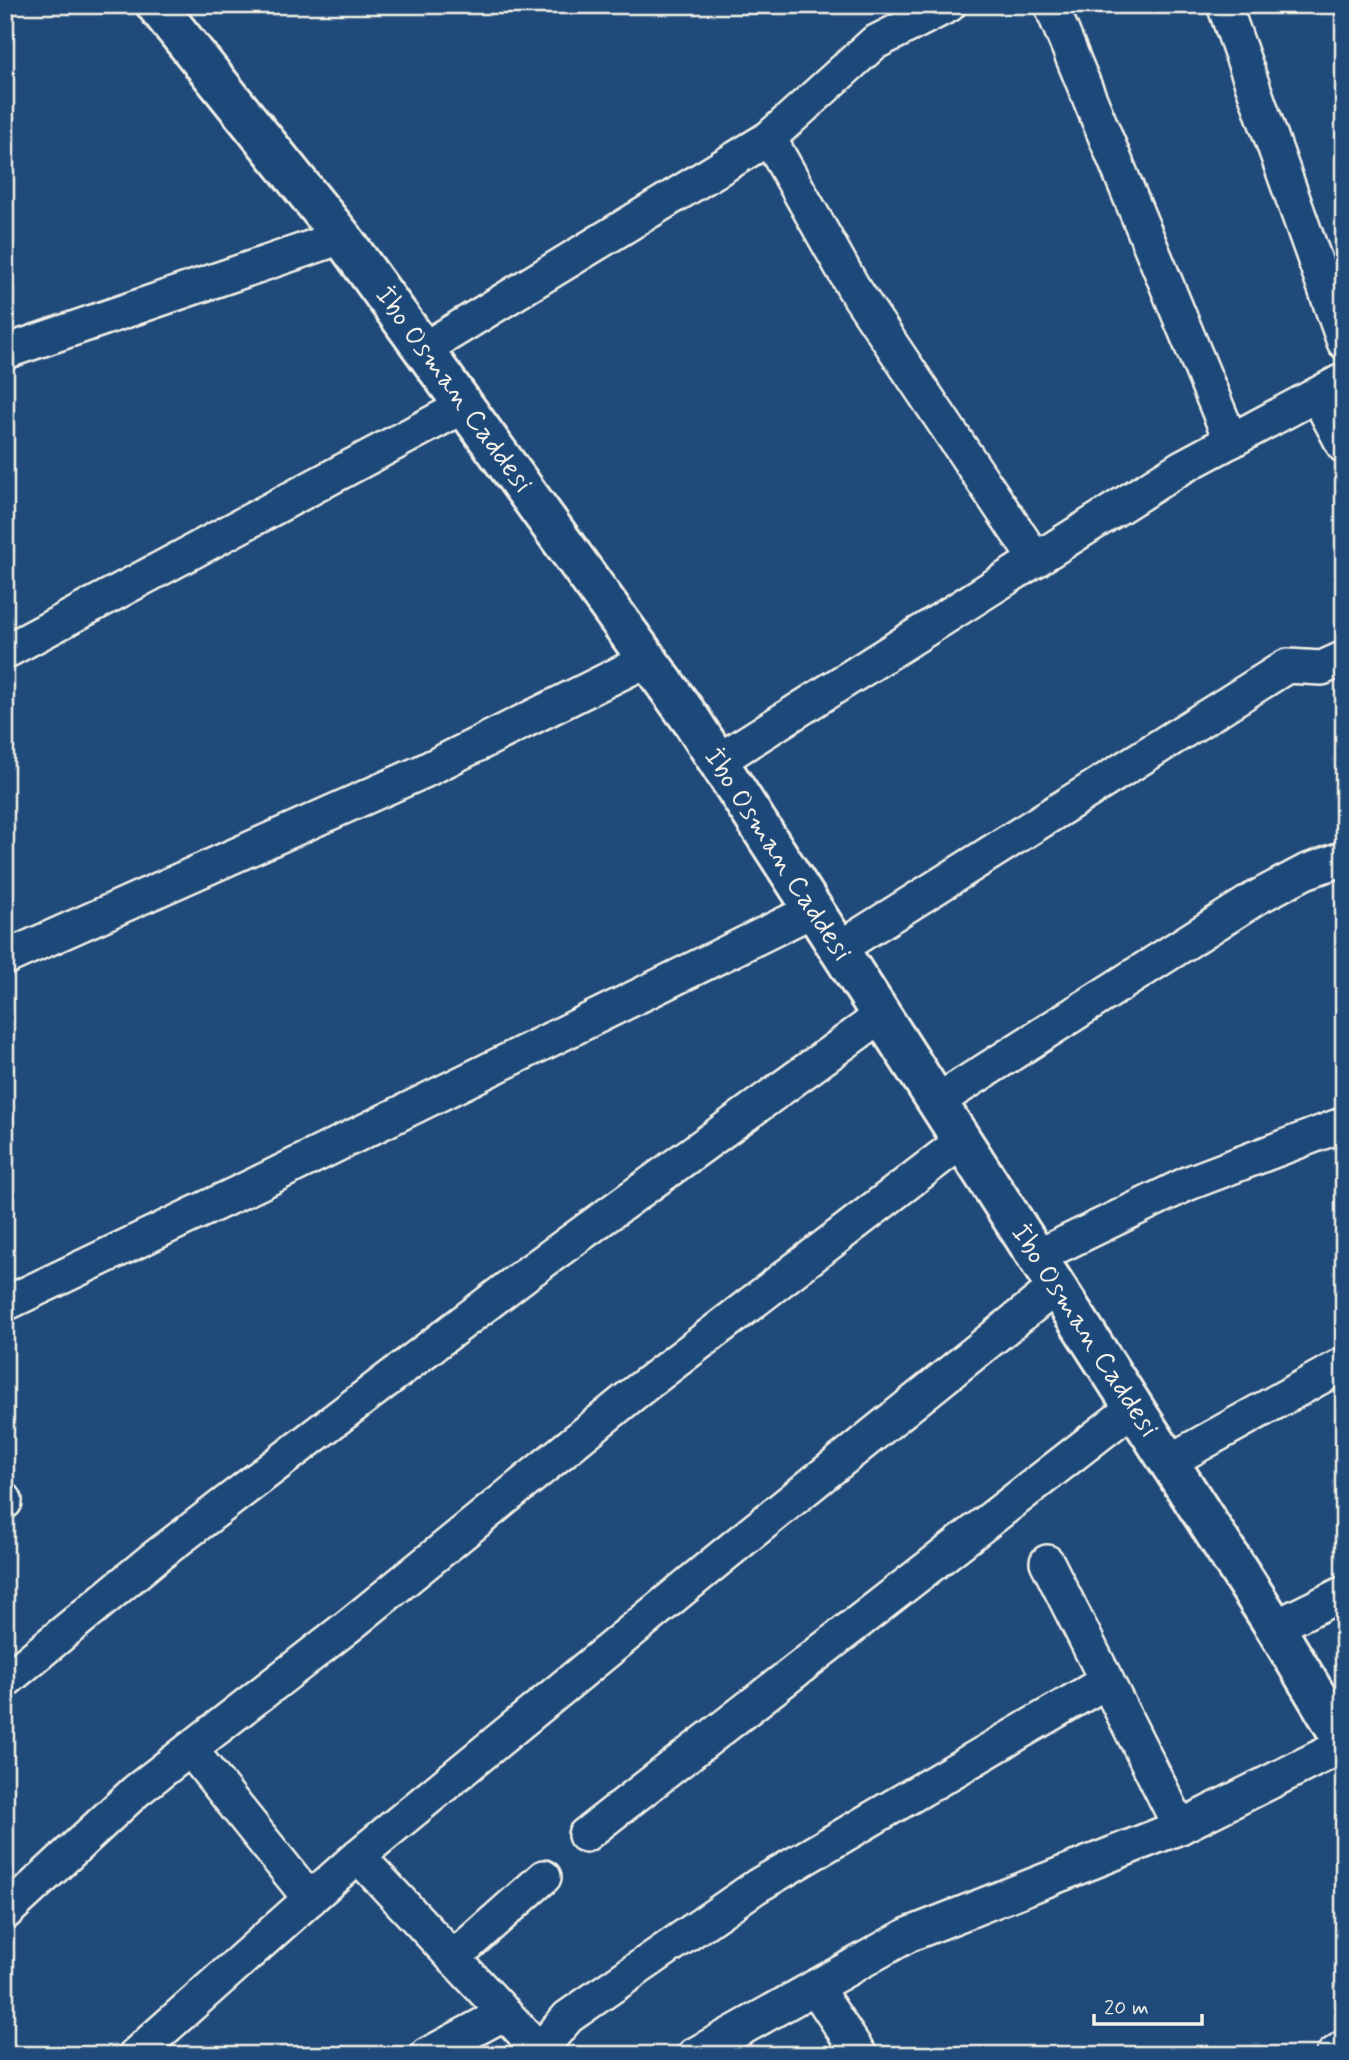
<svg xmlns="http://www.w3.org/2000/svg" width="1349" height="2060" viewBox="0 0 1349 2060" font-family="Mynerve,sans-serif">
  <rect width="100%" height="100%" fill="#1f4a7a"/>
  <filter id="ink" filterUnits="userSpaceOnUse"><feTurbulence type="fractalNoise" baseFrequency=".0143" numOctaves="2"/><feDisplacementMap in="SourceGraphic" scale="14" xChannelSelector="R" yChannelSelector="G"/><feConvolveMatrix kernelMatrix="1 2 1 2 8 2 1 2 1" color-interpolation-filters="sRGB"/></filter>
  <g filter="url(#ink)">
    <g fill="none" stroke-linecap="round" stroke-linejoin="round">
      <defs>
        <g id="street">
          <polyline points="1051,5 1231,441"/>
          <polyline points="1224,5 1344,342"/>
          <polyline points="769,138 874,43 949,5"/>
          <polyline points="424,349 769,138 853,287 1036,560"/>
          <polyline points="5,352 342,237"/>
          <polyline points="1317,395 1344,446"/>
          <polyline points="5,652 464,406"/>
          <polyline points="718,761 1182,467 1344,380"/>
          <polyline points="838,949 1287,666 1322,668 1344,658"/>
          <polyline points="5,958 422,772 647,660"/>
          <polyline points="936,1102 1256,898 1305,872 1344,858"/>
          <polyline points="1036,1257 1189,1183 1344,1124"/>
          <polyline points="5,1304 259,1183 813,910"/>
          <polyline points="1168,1462 1344,1364"/>
          <polyline points="5,1500 5,1502"/>
          <polyline points="1047,1562 1180,1827"/>
          <polyline points="1275,1627 1344,1593"/>
          <polyline points="5,1681 154,1558 526,1274 881,1016"/>
          <polyline points="190,1749 310,1899"/>
          <polyline points="585,1835 1133,1408"/>
          <polyline points="358,1856 544,2055"/>
          <polyline points="5,1913 136,1791 351,1624 632,1395 962,1141"/>
          <polyline points="453,1958 544,1877"/>
          <polyline points="815,1987 860,2055"/>
          <polyline points="540,2050 568,2017 757,1886 1107,1681"/>
          <polyline points="135,2055 358,1856 724,1555 1056,1287"/>
          <polyline points="427,2055 505,2013"/>
          <polyline points="694,2055 908,1935 1180,1827 1344,1745"/>
          <polyline points="1333,2055 1344,2047"/>
        </g>
        <polyline id="secondary" points="156,5 342,237 692,721 1275,1627 1344,1742"/>
      </defs>
      <use href="#street" stroke="#f4f1e8" stroke-width="38"/>
      <use href="#secondary" stroke="#f4f1e8" stroke-width="44"/>
      <use href="#street" stroke="#1f4a7a" stroke-width="33"/>
      <use href="#secondary" stroke="#1f4a7a" stroke-width="38"/>
    </g>
  </g>
  <g text-anchor="middle" dominant-baseline="central" stroke-width="5" stroke-linejoin="round" paint-order="stroke">
    <g font-size="28" fill="#f4f1e8" stroke="#1f4a7a">
      <text transform="translate(453 390) rotate(54)">İbo Osman Caddesi</text>
      <text transform="translate(777 855) rotate(57)">İbo Osman Caddesi</text>
      <text transform="translate(1084 1331) rotate(57)">İbo Osman Caddesi</text>
    </g>
  </g>
  <rect width="1349" height="2060" fill="none" stroke="#1f4a7a" stroke-width="28"/>
  <rect x="14" y="14" width="1321" height="2032" fill="none" stroke="#f4f1e8" stroke-width="2.5" filter="url(#ink)"/>
  <path d="M1094 2014v10h108v-10" fill="none" stroke="#f4f1e8" stroke-width="3.5"/>
  <text x="1104" y="2014" font-size="21" fill="#f4f1e8" stroke="#1f4a7a" stroke-width="5" paint-order="stroke">20 m</text>
</svg>
